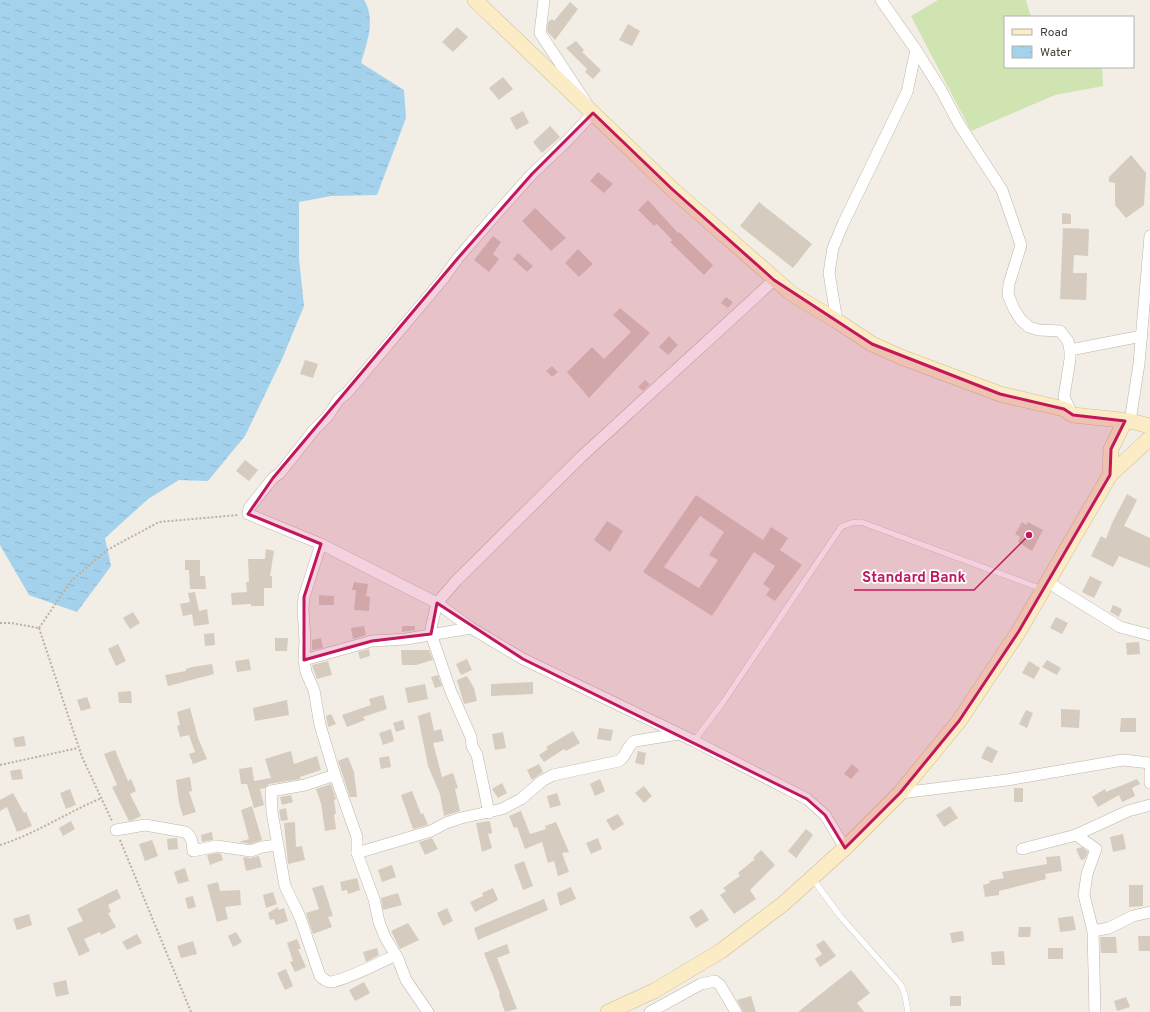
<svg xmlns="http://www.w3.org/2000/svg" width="1150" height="1012" viewBox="0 0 1150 1012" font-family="Overpass,sans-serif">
  <defs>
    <pattern id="water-ripples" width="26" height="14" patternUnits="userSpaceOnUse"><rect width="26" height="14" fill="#a4d2ec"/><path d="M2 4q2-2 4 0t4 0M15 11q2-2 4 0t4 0" fill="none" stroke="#8eb5cb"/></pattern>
  </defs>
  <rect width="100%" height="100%" fill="#f2ede5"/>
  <polygon fill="#cfe4b0" points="938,0 1026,0 1031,17 1005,17 1005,67 1102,67 1103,86 1055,95 971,131 911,16"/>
  <path fill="url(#water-ripples)" d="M0,0h364c12,19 3,43 -3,63l43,27 2,28 -29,77 -46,1 -32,6v56l5,48 -22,53 -37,77 -37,45 -29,-1 -31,19 -43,39 6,28 -34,46 -48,-17 -29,-50z"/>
  <g fill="#d6cbbf" fill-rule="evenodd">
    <polygon points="570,2 578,9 555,40 547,31 548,22 552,19 554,21"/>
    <polygon points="628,24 640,31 632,46 619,40"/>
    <polygon points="457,27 468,37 453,52 442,42"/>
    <polygon points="576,41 584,50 582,52 601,70 593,79 585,72 587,69 566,48"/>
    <polygon points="503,77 513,89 499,100 489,88"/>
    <polygon points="523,111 529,123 516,130 510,118"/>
    <polygon points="550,126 560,137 542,153 533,142"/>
    <polygon points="1131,155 1146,173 1144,205 1126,218 1115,205 1115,183 1109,182 1109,177"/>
    <polygon points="598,172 613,184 604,193 590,181"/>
    <polygon points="648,200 678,233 679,232 713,265 704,275 670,242 672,240 657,224 654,226 638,210"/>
    <polygon points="759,202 812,244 793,268 740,226"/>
    <polygon points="535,208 566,238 551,251 522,221"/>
    <polygon points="1062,213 1071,214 1071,224 1062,224"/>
    <polygon points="1063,228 1089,229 1088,256 1074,255 1073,273 1087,273 1086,300 1060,299"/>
    <polygon points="493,236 501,242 493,254 499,259 489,272 474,260"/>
    <polygon points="578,249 593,264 579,277 565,263"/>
    <polygon points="518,253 533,266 527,272 513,259"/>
    <polygon points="726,297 733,302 728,308 721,303"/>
    <polygon points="620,308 650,333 589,398 567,372 592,347 604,359 631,332 613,315"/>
    <polygon points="669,336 678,345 668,355 659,347"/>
    <polygon points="305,360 318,364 313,378 300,374"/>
    <polygon points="552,366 558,372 552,377 546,371"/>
    <polygon points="645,380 650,384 643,391 638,387"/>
    <polygon points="245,460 258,470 249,481 236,471"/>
    <polygon points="1127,494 1137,500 1124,526 1150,538 1150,568 1119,556 1113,567 1091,556 1101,536 1106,539 1112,523"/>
    <path d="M696,495l67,45 8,-13 17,11 -8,12 22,15 -27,36 -9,-6 4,-6 -7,-5 12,-18 -21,-14 -42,64 -69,-44zM700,516l24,16 -15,23 9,5 -19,28 -35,-21z"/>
    <polygon points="607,521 623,531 610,552 594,540"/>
    <polygon points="1022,522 1026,525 1028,522 1043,530 1032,551 1018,542 1020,537 1015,534"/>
    <polygon points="266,549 274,551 270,576 272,576 272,588 264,588 264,606 251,606 251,604 232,605 231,593 247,592 246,582 249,582 248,559 265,559"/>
    <polygon points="185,560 200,560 200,576 205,576 206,589 190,589 189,570 185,570"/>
    <polygon points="1090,576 1102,582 1094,598 1082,592"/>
    <polygon points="354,582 368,584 366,596 370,597 369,611 354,610 356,590 352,590"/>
    <polygon points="195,592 199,611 207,609 209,624 194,626 192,614 183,616 180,604 190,602 188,593"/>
    <polygon points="319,595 334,596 334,605 319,605"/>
    <polygon points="1113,605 1122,609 1119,617 1110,612"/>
    <polygon points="133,612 140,623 130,629 123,618"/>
    <polygon points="1056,617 1068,623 1062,634 1050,628"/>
    <polygon points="364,626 366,635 353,639 351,628"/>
    <polygon points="402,626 415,626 415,630 402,632"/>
    <polygon points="214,633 215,645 205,646 204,634"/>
    <polygon points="275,638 288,638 287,651 275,651"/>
    <polygon points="321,638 323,648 312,650 312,640"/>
    <polygon points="1139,642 1140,654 1127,655 1126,643"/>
    <polygon points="118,644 126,661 116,666 108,649"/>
    <polygon points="369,649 370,656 360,659 358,652"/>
    <polygon points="401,650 429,650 433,660 416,665 402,665"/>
    <polygon points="249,659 251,670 237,672 235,661"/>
    <polygon points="467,659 472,670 461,675 456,664"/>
    <polygon points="1047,660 1061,668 1057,675 1042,667"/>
    <polygon points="328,661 332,675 317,679 312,665"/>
    <polygon points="1029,661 1040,668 1034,679 1022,673"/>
    <polygon points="212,664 214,674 168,686 165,675 186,671 186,669 192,667"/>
    <polygon points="438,675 442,686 435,688 431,677"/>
    <polygon points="467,676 474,688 477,701 464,704 457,680"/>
    <polygon points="533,682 533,694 491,696 491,684"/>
    <polygon points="425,684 428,699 408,703 405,688"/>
    <polygon points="131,691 132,703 119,703 118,692"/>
    <polygon points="383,695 387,709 363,717 365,720 347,727 342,715 371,705 369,699"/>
    <polygon points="87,697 91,708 81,711 77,700"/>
    <polygon points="287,700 289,715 255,721 253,708"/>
    <polygon points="190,708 198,738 207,759 193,764 189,754 195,752 189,735 180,737 177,726 180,725 177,712"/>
    <polygon points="1061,709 1080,710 1079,728 1061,727"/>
    <polygon points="1026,710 1033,713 1027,728 1019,724"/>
    <polygon points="430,712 434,731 441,729 444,741 433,743 442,777 453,773 458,788 455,789 460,811 444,816 440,794 428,766 418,716"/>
    <polygon points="331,714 336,724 328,727 326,716"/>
    <polygon points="1121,718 1136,718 1136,732 1120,732"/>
    <polygon points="403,720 405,729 396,732 393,723"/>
    <polygon points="599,728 613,730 611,741 597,739"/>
    <polygon points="391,729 394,741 383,745 379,733"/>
    <polygon points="573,731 580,743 566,751 564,749 544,762 539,755 548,749 546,747"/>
    <polygon points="503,732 506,748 495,750 492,734"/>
    <polygon points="24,736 26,746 15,747 13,738"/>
    <polygon points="987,746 998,751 992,763 981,758"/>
    <polygon points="115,750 128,781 131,779 136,791 130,794 141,816 133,820 129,821 112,787 117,785 104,754"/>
    <polygon points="291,751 294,764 317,756 321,770 300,777 300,779 269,784 265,788 260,789 264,805 254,808 247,784 241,784 239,769 252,767 254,781 271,778 265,759"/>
    <polygon points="638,751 646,753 644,765 635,763"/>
    <polygon points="389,756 391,767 381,769 379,758"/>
    <polygon points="348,757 354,772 357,797 350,797 338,761"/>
    <polygon points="539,764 543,772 532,780 527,770"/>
    <polygon points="852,764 859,770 851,779 844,774"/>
    <polygon points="21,769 23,779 12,780 10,771"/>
    <polygon points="190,777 192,791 189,792 196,812 183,816 179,803 176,780"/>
    <polygon points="600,779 605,791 595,796 590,784"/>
    <polygon points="1137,779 1140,784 1132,788 1135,796 1122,802 1119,795 1098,807 1092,797 1105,789 1106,792"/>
    <polygon points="502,783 507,793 498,798 492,789"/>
    <polygon points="331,784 336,799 334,800 336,814 334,814 336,829 325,831 321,803 316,789"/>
    <polygon points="644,786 652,796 644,803 635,793"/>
    <rect x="1014" y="788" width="9" height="14"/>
    <polygon points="70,789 76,805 66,809 60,793"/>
    <polygon points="412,791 421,814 423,813 428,825 413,829 401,795"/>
    <polygon points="13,793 24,813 26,812 32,826 17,832 7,807 0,811 0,800"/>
    <polygon points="557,793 561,805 550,808 547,796"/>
    <polygon points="291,795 293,802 282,805 280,797"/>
    <polygon points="252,806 262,840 250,844 239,842 249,839 241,810"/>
    <polygon points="950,806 958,818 944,827 936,815"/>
    <polygon points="286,808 288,820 281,821 279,810"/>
    <polygon points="521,811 530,834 546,829 545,826 556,822 569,852 562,853 569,872 558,876 554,861 548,863 542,842 525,849 517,827 514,828 509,816"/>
    <polygon points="618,814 624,824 613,831 606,820"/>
    <polygon points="71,821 75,829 63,836 59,828"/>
    <polygon points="490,821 492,833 488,834 492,848 482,852 476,823"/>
    <polygon points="295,822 296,847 302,846 305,860 288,864 284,823"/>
    <polygon points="806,829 813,835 796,858 788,851"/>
    <polygon points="212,832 213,840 202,842 201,835"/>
    <polygon points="1123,834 1126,849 1113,852 1110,837"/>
    <polygon points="177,838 178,849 168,850 167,839"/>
    <polygon points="432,838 438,849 425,855 419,842"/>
    <polygon points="598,838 602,849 591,854 586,843"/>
    <polygon points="152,840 158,856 145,861 139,844"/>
    <polygon points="1082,847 1088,852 1085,859 1081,860 1076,849"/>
    <polygon points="761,850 775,865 750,890 756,899 734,914 720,895 726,891 723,888 740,876 738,873 755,859 753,858"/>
    <polygon points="217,853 221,854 223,860 210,865 207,855"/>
    <polygon points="259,856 262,867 246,871 243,857 250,858"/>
    <polygon points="1060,856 1062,871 1045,874 1046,879 999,891 999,895 985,897 983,885 990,883 989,881 1004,878 1002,872 1047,864 1046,857"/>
    <polygon points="524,861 533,886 523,890 514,865"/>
    <polygon points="392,865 396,877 382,882 378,870"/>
    <polygon points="185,868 189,881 178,884 174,872"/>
    <polygon points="357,878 360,890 348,894 347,890 342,891 340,882"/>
    <polygon points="218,882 220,891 240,890 241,905 225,907 228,919 217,922 207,885"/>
    <polygon points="323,885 333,916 328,917 332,927 313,934 306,913 319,909 312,888"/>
    <polygon points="1129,885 1143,885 1143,906 1129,907"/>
    <polygon points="571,887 576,899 560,906 557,893"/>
    <polygon points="493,888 498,900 475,912 470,902 483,896 482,893"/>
    <polygon points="117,889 121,898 108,905 111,912 108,913 116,927 101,935 100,932 84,939 90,951 79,956 67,928 83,921 77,909"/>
    <polygon points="273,892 277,904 266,908 263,895"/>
    <polygon points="398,893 402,905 383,910 381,898"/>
    <polygon points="193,896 196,907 188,909 185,898"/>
    <polygon points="544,899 548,910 478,940 474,928"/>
    <polygon points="278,907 278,910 284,908 288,921 276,925 274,919 270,920 268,913"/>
    <polygon points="447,908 453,921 443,926 437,913"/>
    <polygon points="702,909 709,920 696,928 689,917"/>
    <polygon points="29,914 32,925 17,930 13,919"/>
    <polygon points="1073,916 1076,930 1060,932 1058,918"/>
    <polygon points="408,923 419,940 400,949 391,931"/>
    <polygon points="1019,927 1031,927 1030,937 1018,937"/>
    <polygon points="963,931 964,941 952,943 950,933"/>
    <polygon points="236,932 242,942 233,947 228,936"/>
    <polygon points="137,934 142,943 127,950 122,942"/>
    <polygon points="1138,936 1150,936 1150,951 1139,951"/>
    <polygon points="1100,937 1116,937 1117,953 1101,953"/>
    <polygon points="297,939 301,949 298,949 306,967 295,972 290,962 293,961 287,943"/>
    <polygon points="824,940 836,956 820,967 815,959 822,954 816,945"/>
    <polygon points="193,941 197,954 181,958 177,946"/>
    <polygon points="507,944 510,953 497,958 517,1009 505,1012 499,995 500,994 484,953"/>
    <polygon points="377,948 379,955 366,962 363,952"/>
    <rect x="1048" y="948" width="15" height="11"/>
    <polygon points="1004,951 1005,965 992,965 991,952"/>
    <polygon points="286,969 293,986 285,990 277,973"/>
    <polygon points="851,970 870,993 857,1003 864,1012 798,1012"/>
    <polygon points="66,980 69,994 56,997 53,983"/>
    <polygon points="364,982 370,993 355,1001 349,990"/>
    <polygon points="751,996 756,1012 743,1012 737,1000"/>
    <rect x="950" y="996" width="11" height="10"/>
    <polygon points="1126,997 1130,1007 1117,1011 1114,1001"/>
  </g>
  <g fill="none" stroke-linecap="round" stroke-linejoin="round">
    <defs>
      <g id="lane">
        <polyline points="694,741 724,701 841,527 851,523 861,522 1042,589"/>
        <polyline points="812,878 840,916 901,985 905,995 908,1012"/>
      </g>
      <g id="street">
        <polyline points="544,0 540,33 593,113 567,141 532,174 490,221 458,258 443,279 347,393 339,399 328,416 314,430 280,473 273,478 249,508 248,514 321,544 437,603 471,628 523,659 694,741 807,799 825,815 845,848"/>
        <polyline points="881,0 916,50 941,90 959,124 1002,190 1021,245 1009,284 1008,295 1014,309 1021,320 1029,327 1039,330 1060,331 1068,341 1070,350 1070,359 1064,397 1072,414"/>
        <polyline points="837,321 829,273 833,248 843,224 907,92 916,50"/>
        <polyline points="1070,350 1142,336"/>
        <polyline points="1130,421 1139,364 1150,236"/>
        <polyline points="321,544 304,597 303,609 305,640 304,660 306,672 314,690 320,725 335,775 357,837 357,853 374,899 379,922 385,937 398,959 406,980 428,1012"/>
        <polyline points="1049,583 1120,627 1150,635"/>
        <polyline points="304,660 372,641 406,639 471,628"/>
        <polyline points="1150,771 1150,783"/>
        <path d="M335,775l-30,10 -34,6 1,21 13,74 15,31 20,59c4,3 6,6 11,6 15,-2 50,-20 65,-27"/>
        <polyline points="900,793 1007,780 1123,760 1150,763"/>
        <polyline points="489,813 477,755 472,746 471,737 451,692 431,634 431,628 437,603 456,581 581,457 774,280"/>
        <path d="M116,830l29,-5 40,7c8,5 7,11 8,19l24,-5 34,5 11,-4 15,-2"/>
        <polyline points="1076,835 1096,849 1087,874 1084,895 1093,931 1095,1012"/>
        <polyline points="1022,849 1076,835 1128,811 1150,805"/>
        <path d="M357,853l74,-22 15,-8 15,-5 41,-9 19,-10 21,-18 11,-6 66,-14c8,-5 8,-16 16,-20l44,-7"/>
        <polyline points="1093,931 1109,928 1133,916 1150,912"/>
        <polyline points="650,1012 701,984 715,981 720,985 736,1012"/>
      </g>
      <g id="secondary">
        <polyline points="475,0 672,189 792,294 837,321 872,344 901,357 1000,394 1064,409 1073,415 1130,421 1150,426"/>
        <polyline points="1110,475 1111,449 1125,421"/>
        <polyline points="608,1012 654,991 721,951 783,904 845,848 900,793 959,721 1019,631 1110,475 1150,438"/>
      </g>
    </defs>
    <use href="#lane" stroke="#bdb5a9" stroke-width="6"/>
    <use href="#street" stroke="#bdb5a9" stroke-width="12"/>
    <use href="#secondary" stroke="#cfbe97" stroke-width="16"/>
    <g stroke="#beb09b" stroke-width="2" stroke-dasharray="2 2" stroke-linecap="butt">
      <polyline points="0,623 11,623 39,628"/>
      <polyline points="39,628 82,757 112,821"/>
      <polyline points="39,628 71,581 107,550 159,522 238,515"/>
      <polyline points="0,765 78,748"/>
      <polyline points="120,840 191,1012"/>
      <path d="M0,845c36,-11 67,-33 102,-47"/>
    </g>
    <use href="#lane" stroke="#fff" stroke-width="5.5"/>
    <use href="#street" stroke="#fff" stroke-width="11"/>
    <use href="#secondary" stroke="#fbecc6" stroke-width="15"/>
  </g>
  <path fill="#c2185b" fill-opacity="0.2" stroke="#c2185b" stroke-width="3" stroke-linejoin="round" d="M593,113l79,76 102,91 98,64 128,50 64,15 9,6 52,6 -14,28 -1,26 -91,156 -60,90 -59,72 -55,55 -20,-33 -18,-16 -284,-140 -86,-56 -6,31 -59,7 -68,19v-63l17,-53 -73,-30 25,-36 185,-220 74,-84z"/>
  <path fill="none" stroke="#c2185b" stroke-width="1.5" d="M1029 535L974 590H854"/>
  <circle fill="#c2185b" stroke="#fff" stroke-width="1.5" cx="1029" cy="535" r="4"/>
  <g font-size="15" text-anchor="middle" font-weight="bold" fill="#c2185b" stroke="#fff" stroke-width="3.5" stroke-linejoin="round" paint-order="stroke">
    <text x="914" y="582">Standard Bank</text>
  </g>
  <rect x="1004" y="16" width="130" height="52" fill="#ffffff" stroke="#b4b2ae"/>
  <rect x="1012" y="29" width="20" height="6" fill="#fbecc6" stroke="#b4b2ae"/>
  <text x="1040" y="36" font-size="12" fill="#443e35">Road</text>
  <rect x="1012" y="46" width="20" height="12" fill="url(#water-ripples)" stroke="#b4b2ae"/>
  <text x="1040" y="56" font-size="12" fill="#443e35">Water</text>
</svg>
